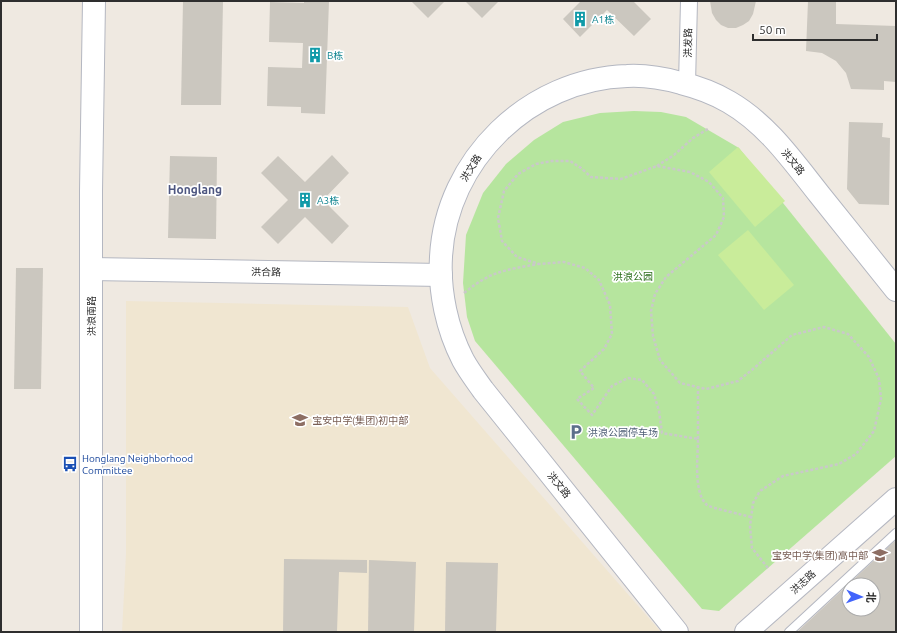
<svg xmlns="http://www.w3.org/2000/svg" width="897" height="633" viewBox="0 0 897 633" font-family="Ubuntu,'Noto Sans SC',sans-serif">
  <rect width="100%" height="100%" fill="#efe9e1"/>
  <polygon fill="#f0e6d1" points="126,301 408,307 430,368 661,632 122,632 126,554"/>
  <polygon fill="#b6e59e" points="634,111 661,112 686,117 739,148 896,344 896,456 719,611 702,609 475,341 467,317 463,283 466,235 483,193 506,164 534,140 563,122 600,113"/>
  <g fill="#c9ec9a">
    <polygon points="738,147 785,201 755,227 709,172"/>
    <polygon points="748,230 794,285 764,310 718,255"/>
  </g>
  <g fill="#cbc7bf" fill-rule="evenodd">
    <polygon points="183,1 223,1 221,105 181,105"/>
    <polygon points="304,1 329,1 325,114 301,113 301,107 267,106 268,67 302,68 303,43 269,42 270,2 304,3"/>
    <polygon points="411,1 445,1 428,18"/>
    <polygon points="465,1 499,1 482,18"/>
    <polygon points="581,1 633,1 651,19 634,36 607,10 580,37 563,19"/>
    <polygon points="710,1 756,1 753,14 749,21 743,25 736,28 728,28 721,25 716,20 712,13"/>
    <polygon points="808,1 836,1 836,24 896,26 896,82 884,81 884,90 851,89 846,73 836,61 822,53 806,51"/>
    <polygon points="849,122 883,123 882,137 890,138 889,205 859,204 847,189"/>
    <polygon points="332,155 349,173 323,200 349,226 332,244 305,217 278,244 261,227 288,200 261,173 278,156 305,182"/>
    <polygon points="170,156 217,157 216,239 168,238"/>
    <polygon points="16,268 43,268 41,389 14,389"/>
    <path d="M896,540v92h-99zM849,585h24v24h-24z"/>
    <polygon points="284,559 367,560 367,573 339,572 337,632 283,632"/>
    <polygon points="369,560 416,562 414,632 368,632"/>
    <polygon points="446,562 498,563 496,632 445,632"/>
  </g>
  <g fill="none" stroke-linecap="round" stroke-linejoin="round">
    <defs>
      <polyline id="lane" points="789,632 896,533"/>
      <polyline id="street" points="687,84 689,1"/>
      <g id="secondary">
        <polyline points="91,269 441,275"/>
        <polyline points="91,632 91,191 94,1"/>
        <path d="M677,632l-194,-242c-7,-10 -14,-19 -20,-30 -16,-31 -24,-68 -22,-103 5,-97 88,-178 186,-181 18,-1 36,2 54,7 16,4 33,10 48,19 38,22 63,58 90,92 26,32 51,64 77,96"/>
        <polyline points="746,632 896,499"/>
      </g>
    </defs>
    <use href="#lane" stroke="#b4b7c1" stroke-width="10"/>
    <use href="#street" stroke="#b4b7c1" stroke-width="18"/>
    <use href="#secondary" stroke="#b4b7c1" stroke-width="24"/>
    <g stroke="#c9c9c9" stroke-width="2.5" stroke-dasharray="3 2" stroke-linecap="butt">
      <polyline points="657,166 674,155 693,138 708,129"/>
      <path d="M464,293c27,-22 41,-23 74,-29"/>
      <polyline points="698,439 698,387"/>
      <path d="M751,517c-7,-2 -40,-9 -44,-12 -14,-12 -9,-49 -9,-66l-36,-6 -3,-22 -5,-17 -12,-14 -14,-2 -16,8 -20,29 -15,-16 17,-11 -14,-17 24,-22 8,-15 -2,-29 -11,-25 -14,-12 -21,-6 -25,2 -22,-7 -15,-16 -4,-23 6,-27 14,-17 18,-10 16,-3h18l11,7 10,9 30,2 36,-13 33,6 19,10 14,16 1,19 -8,18 -50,42 -11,17 -4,17 2,25 7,24 20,23 26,6 32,-8 15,-12 39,-34 32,-8 24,7 21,23 10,22 2,20 -7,32 -18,23 -17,10 -56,12 -23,15 -7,12 -3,23 2,22 16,20"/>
    </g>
    <use href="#lane" stroke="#fff" stroke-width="8"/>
    <use href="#street" stroke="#fff" stroke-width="16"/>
    <use href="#secondary" stroke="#fff" stroke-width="22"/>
  </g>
  <defs>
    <symbol id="building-bare" viewBox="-9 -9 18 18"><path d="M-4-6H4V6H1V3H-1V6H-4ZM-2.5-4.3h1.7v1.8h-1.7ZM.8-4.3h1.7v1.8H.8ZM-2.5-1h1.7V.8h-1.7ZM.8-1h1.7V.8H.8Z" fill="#0f9aa8" stroke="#fff" stroke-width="2.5" paint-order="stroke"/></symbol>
    <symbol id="school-bare" viewBox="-9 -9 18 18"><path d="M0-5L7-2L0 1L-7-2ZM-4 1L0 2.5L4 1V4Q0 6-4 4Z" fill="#8d6e63" stroke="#fff" stroke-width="2.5" paint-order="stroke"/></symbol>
    <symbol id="parking-bare" viewBox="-9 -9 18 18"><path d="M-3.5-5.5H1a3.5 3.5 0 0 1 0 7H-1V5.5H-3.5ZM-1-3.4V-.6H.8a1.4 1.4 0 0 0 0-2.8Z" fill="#5c6f8a" stroke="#fff" stroke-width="2.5" paint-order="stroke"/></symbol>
    <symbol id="bus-bare" viewBox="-9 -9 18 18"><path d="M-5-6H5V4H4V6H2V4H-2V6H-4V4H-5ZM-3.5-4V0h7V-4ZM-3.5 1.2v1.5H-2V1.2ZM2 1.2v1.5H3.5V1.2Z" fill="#1a4fb4" stroke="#fff" stroke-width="2.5" paint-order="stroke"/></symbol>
  </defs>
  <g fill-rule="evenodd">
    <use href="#building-bare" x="569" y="8" width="22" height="22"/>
    <use href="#building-bare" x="304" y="44" width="22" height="22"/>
    <use href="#building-bare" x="294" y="189" width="22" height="22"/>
    <use href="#school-bare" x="289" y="409" width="22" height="22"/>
    <use href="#parking-bare" x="565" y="421" width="22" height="22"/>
    <use href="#bus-bare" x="59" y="453" width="22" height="22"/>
    <use href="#school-bare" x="869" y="544" width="22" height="22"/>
  </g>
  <g text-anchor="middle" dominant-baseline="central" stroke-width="3.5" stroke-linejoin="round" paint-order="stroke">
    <g font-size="10" fill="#0d838f" stroke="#fff" text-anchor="start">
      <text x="592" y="19">A1栋</text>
      <text x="327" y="55">B栋</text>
      <text x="317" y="200">A3栋</text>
    </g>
    <g font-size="10" fill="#2e2e2e" stroke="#fff">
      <text transform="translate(688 43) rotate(-89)">洪发路</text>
      <text transform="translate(793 162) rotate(51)">洪文路</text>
      <text transform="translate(471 168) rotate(-58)">洪文路</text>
      <text transform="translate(266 272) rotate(1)">洪合路</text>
      <text transform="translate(91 316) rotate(-90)">洪浪南路</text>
      <text transform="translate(559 485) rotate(51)">洪文路</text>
      <text transform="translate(803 582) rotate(-42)">洪志路</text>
    </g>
    <g font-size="10" fill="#2c6e1b" stroke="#fff">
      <text x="633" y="276">洪浪公园</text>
    </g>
    <g font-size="10" fill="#785e54" stroke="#fff" text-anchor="start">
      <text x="312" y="420">宝安中学(集团)初中部</text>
      <text x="868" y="555" text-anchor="end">宝安中学(集团)高中部</text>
    </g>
    <g font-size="10" fill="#4e5e75" stroke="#fff" text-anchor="start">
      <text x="588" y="432">洪浪公园停车场</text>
    </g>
    <g font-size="10" fill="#164399" stroke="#fff" text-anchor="start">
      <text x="82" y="458">Honglang Neighborhood<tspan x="82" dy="12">Committee</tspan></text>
    </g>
    <g font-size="12" font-weight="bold" fill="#4d5680" stroke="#fff">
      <text x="195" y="189">Honglang</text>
    </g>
  </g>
  <rect width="897" height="633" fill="none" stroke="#2e2e2e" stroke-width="4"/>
  <g transform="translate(861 597) rotate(92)"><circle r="19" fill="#ffffff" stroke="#ababab"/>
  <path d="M0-3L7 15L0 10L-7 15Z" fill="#4264fb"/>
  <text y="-6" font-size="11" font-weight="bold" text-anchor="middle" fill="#2e2e2e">北</text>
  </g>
  <path d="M753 34v6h124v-6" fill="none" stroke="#2e2e2e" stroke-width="2"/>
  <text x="759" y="34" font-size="12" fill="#2e2e2e" stroke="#ffffff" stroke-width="3" paint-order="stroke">50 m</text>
</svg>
